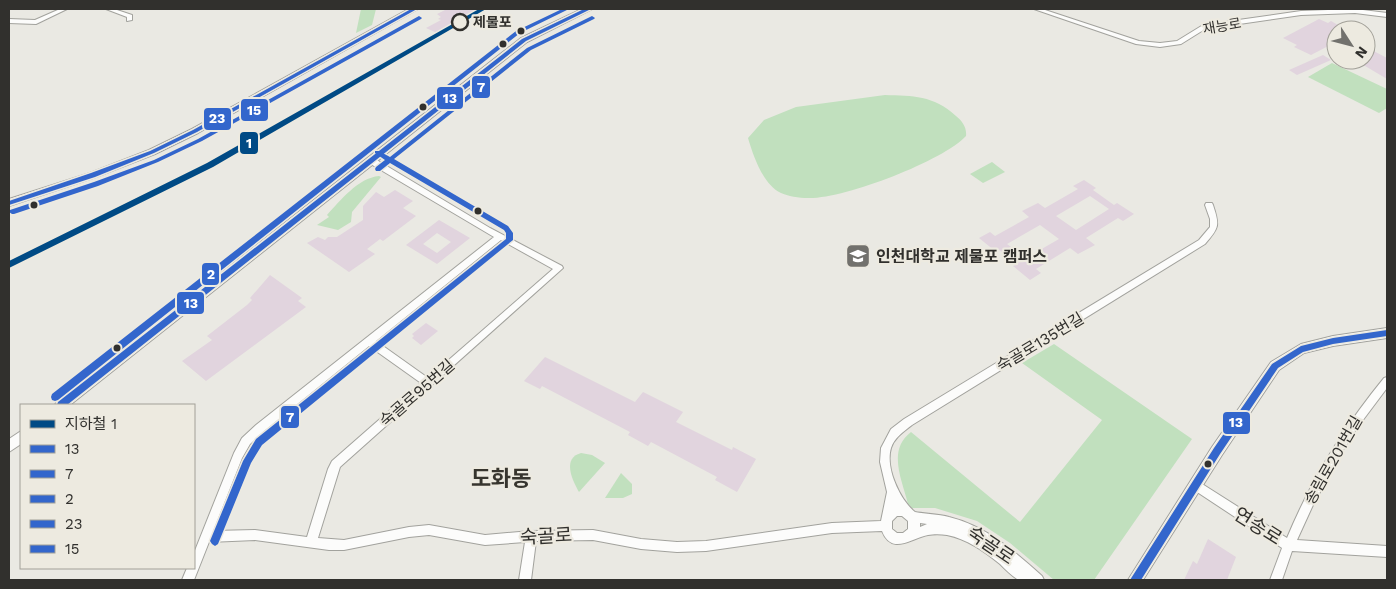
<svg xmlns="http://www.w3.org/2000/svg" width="1396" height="589" viewBox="0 0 1396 589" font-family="'Work Sans','Noto Sans KR',sans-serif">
  <rect width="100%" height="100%" fill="#eae9e3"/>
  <g fill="#c1e0be">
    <polygon points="361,9 376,9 372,25 356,33"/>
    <polygon points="1332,63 1387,89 1387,108 1379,113 1308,77"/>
    <path d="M885,95c28,1 48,0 71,21 6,5 11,11 10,20 -23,25 -124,64 -159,62 -7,0 -20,-2 -26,-5 -18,-8 -28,-38 -33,-55l16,-18 32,-13z"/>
    <polygon points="992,162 1005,172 983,183 970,174"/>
    <path d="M379,176l2,1 -29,35 -1,10 -13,8 -21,-5 12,-8 -2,-2c14,-15 31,-37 52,-39z"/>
    <path d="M1054,344l138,95 -98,141h-40l-44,-37 -33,-22 -42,-13h-23l-4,-4c-6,-24 -21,-54 3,-72l109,90 82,-102 -80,-57z"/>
    <path d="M581,453l11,2 13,8 -26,29c-7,-12 -17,-34 2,-39z"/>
    <polygon points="621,473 632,484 632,494 623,498 605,498"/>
  </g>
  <g fill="#e1d4de" fill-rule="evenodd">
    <polygon points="447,9 485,9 455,26 452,25 437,33 426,28 441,20 438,19 441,17 437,14"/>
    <polygon points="1319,19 1328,23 1331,21 1338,25 1343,22 1352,26 1347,29 1350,30 1336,30 1336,42 1311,55 1294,47 1297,45 1283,38"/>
    <polygon points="1366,47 1387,58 1387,79 1355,60 1366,60"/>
    <polygon points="1323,55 1331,60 1297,75 1289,70"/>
    <path d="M1084,180l12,8 -3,2 21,15 3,-2 17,11 -11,7 -5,-3 -32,20 9,7 -17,9 -8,-6 -34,21 5,4 -11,7 -17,-14 4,-2 -19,-15 -3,2 -16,-13 11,-6 5,4 34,-19 -7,-6 16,-8 7,5 33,-19 -5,-3zM1090,196l19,13 -33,21 -20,-14zM1040,225l19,14 -33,19 -19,-14z"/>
    <polygon points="395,190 413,201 403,208 416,216 383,241 380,239 367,249 375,254 349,272 307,243 318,237 325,240 328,237 337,237 363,220 363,206 376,192 384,197"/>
    <path d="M439,220l31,18 -33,26 -31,-19zM437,233l14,9 -14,11 -14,-9z"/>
    <polygon points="270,275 302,298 298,301 306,307 206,381 182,361 212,340 207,336 247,305 252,300 250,298"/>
    <polygon points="426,323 438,331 421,345 412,338 414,336 412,334"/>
    <polygon points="545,357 635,402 643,392 683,412 676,422 732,450 733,447 756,459 737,492 715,480 717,477 651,442 648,446 628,435 630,432 542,386 540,389 524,381"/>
    <polygon points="1208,539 1236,557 1227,580 1184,580 1193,561 1197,564"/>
  </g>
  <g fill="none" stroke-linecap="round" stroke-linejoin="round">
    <defs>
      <g id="minor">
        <polygon points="60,9 67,9 36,24 9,23 9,19 35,20"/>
        <polygon points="106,9 114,9 132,15 132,20 127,21 127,17"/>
        <polygon points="1034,9 1042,9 1139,41 1160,43 1177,41 1203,25 1301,11 1355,9 1387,13 1387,17 1355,13 1301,15 1205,29 1181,44 1160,47 1136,44"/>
        <path d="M369,159h6l115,69 72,38 1,2 -223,199 -22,71 26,2 65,-13 20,-2 56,10 46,-4 62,-1 48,9 36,3 29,-1 126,-18 49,-2 6,-29 -7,-30 1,-14 10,-19 13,-10 295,-179 11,-13v-8l-5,-14 1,-2h6l1,2c7,21 6,23 -8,39l-293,181c-9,7 -18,13 -21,23 -6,20 9,52 24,64 11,2 23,2 34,5 37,9 65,34 93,59l2,4c-8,0 -21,3 -27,-1 -6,-4 -12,-10 -17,-15 -16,-13 -33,-25 -53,-29 -6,-1 -14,-1 -19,0 -17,3 -36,21 -46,-4l-50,2 -126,18 -29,1 -36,-3 -48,-9 -57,1 -5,39h-12l6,-38 -40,3 -56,-10 -20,2 -65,13h-15l-74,-10 -46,2 -15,38h-12l5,-12h7v-15l40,-100 8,-15 14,-13 238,-188 -125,-74zM501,240l52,29 -125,109 -52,-37zM369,346l52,37 -89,78 -4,8 -21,68 -52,-7 -42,1 29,-73 8,-14 14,-13zM897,516h5l6,5v8l-5,4h-6l-5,-4v-8zM920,523l7,1 -7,3z"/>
        <path d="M1387,377v11l-30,40 -16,25 -28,52 -16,35 90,6v11l-95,-6 -10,29h-12l12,-32 -91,-60 -1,-3 1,-3 4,-2 4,2 88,56c24,-58 57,-111 97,-160z"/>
      </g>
      <g id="major">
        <polygon points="409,9 418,9 198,133 155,154 96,177 9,206 9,199 90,173 149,150 192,129"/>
        <polygon points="582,9 592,9 527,42 70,405 55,405 57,401 521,38"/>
        <polygon points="1387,328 1387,338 1333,346 1304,353 1279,370 1222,455 1143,580 1128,580 1212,447 1271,362 1301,344 1333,336"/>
        <polygon points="21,431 21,444 9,452 9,439"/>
      </g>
    </defs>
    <use href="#minor" stroke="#a2a29d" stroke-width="2"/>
    <use href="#major" stroke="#a2a29d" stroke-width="2"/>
    <use href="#minor" fill="#fcfcfb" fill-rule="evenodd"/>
    <use href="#major" fill="#fcfcfb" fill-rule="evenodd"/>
    <defs>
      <g id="bus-1">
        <polygon points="584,9 591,9 526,41 67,405 57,405 58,402 522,39"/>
        <polygon points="1387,330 1387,336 1333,344 1303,352 1278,368 1220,454 1141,580 1130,580 1214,448 1272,364 1301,346 1333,338"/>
      </g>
      <polygon id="bus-2" points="592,16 595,18 594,19 531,50 394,159 508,226 513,233 513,240 262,445 251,463 218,544 215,546 212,544 210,541 243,461 256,439 506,239 506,233 504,230 390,163 380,171 376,171 375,169 376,167 385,160 375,153 375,151 379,151 390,157 527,48"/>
      <polygon id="bus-3" points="562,9 569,9 520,33 58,400 55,401 52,400 51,397 52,394 516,31"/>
      <polygon id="bus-4" points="411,9 417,9 197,132 154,153 95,177 9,205 9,201 91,173 150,151 193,130"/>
      <polygon id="bus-5" points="419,16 422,18 421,19 202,141 158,162 98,186 14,214 12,214 9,212 10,210 94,182 154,160 198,139"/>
    </defs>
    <use href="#bus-1" stroke="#edeae0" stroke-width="3"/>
    <use href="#bus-2" stroke="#edeae0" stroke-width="3"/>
    <use href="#bus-3" stroke="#edeae0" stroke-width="3"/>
    <use href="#bus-4" stroke="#edeae0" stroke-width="3"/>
    <use href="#bus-5" stroke="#edeae0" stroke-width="3"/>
    <use href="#bus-1" fill="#36c" fill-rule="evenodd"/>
    <use href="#bus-2" fill="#36c" fill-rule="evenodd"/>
    <use href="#bus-3" fill="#36c" fill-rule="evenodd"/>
    <use href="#bus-4" fill="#36c" fill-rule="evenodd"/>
    <use href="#bus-5" fill="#36c" fill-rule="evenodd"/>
    <defs>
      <polygon id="metro-1" points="479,9 486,9 213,167 9,268 9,261 207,163"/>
    </defs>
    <use href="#metro-1" stroke="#edeae0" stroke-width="3"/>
    <use href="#metro-1" fill="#004a85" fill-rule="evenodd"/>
  </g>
  <defs>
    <symbol id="university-square" viewBox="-11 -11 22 22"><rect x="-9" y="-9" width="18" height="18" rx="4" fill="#72716d" stroke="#edeae0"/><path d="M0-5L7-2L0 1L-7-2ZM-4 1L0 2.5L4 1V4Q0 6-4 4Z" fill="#fff"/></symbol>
  </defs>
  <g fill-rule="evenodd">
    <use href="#university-square" x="844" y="242" width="28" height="28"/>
  </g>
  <circle fill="#edeae0" stroke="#31302d" stroke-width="2.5" cx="460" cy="22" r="8"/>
  <g fill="#31302d" stroke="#edeae0" stroke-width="2">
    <circle cx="521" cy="31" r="4.5"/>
    <circle cx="503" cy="44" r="4.5"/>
    <circle cx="423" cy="107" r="4.5"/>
    <circle cx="34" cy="205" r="4.5"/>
    <circle cx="478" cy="211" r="4.5"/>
    <circle cx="117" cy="348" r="4.5"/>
    <circle cx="1208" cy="464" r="4.5"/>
  </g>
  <g text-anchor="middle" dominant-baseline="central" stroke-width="4.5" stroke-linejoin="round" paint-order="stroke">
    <g font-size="14" font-weight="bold" fill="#31302d" stroke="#edeae0" text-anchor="start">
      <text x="473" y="22">제물포</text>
    </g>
    <g font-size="14" fill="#31302d" stroke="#edeae0">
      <text transform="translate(1222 26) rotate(-10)">재능로</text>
    </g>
    <g font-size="16" font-weight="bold" fill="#31302d" stroke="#edeae0" text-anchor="start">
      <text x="876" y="256">인천대학교 제물포 캠퍼스</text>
    </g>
    <g font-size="16" fill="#31302d" stroke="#edeae0">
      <text transform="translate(1040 342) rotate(-31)">숙골로135번길</text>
      <text transform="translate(417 393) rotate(-41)">숙골로95번길</text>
      <text transform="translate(1333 460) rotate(-60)">송림로201번길</text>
    </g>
    <g font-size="19" fill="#31302d" stroke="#edeae0">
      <text transform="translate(1258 526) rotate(32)">연송로</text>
      <text transform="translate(546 536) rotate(-3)">숙골로</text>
      <text transform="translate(991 545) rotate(34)">숙골로</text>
    </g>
    <g font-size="22" font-weight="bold" fill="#37352e" stroke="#edeae0">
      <text x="501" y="478">도화동</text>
    </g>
  </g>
  <g stroke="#edeae0" stroke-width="2">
    <rect x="471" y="75" width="20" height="24" rx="5" fill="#36c"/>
    <rect x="436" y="86" width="28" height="24" rx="5" fill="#36c"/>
    <rect x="240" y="98" width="29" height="24" rx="5" fill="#36c"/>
    <rect x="203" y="107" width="29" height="24" rx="5" fill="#36c"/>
    <rect x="239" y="131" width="20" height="24" rx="5" fill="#004a85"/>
    <rect x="201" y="262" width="19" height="24" rx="5" fill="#36c"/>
    <rect x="176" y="291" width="29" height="24" rx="5" fill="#36c"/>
    <rect x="280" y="405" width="20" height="24" rx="5" fill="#36c"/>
    <rect x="1222" y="411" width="29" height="24" rx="5" fill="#36c"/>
  </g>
  <g font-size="14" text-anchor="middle" font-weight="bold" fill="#fff">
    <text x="481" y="92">7</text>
    <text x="450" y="103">13</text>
    <text x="254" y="115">15</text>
    <text x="217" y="123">23</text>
    <text x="249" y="148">1</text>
    <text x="211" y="279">2</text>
    <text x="191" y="308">13</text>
    <text x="290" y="422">7</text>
    <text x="1236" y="427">13</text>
  </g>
  <rect width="1396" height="589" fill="none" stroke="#31302d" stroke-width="20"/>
  <rect x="20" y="404" width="175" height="165" fill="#edeae0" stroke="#a2a098"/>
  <rect x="30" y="420" width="25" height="8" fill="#004a85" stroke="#a2a098"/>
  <text x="65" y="429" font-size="15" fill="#31302d">지하철 1</text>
  <rect x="30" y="445" width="25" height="8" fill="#3366cc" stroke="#a2a098"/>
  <text x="65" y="454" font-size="15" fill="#31302d">13</text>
  <rect x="30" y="470" width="25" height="8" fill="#3366cc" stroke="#a2a098"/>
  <text x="65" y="479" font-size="15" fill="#31302d">7</text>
  <rect x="30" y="495" width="25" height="8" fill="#3366cc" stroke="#a2a098"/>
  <text x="65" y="504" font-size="15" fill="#31302d">2</text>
  <rect x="30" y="520" width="25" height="8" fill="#3366cc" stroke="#a2a098"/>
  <text x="65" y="529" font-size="15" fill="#31302d">23</text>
  <rect x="30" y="545" width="25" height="8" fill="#3366cc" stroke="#a2a098"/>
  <text x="65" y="554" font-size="15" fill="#31302d">15</text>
  <g transform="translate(1351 45) rotate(126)"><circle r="24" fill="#edeae0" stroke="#a2a098"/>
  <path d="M0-4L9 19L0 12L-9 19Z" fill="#72716d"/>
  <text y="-8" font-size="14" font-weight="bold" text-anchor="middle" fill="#31302d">N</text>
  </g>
</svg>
